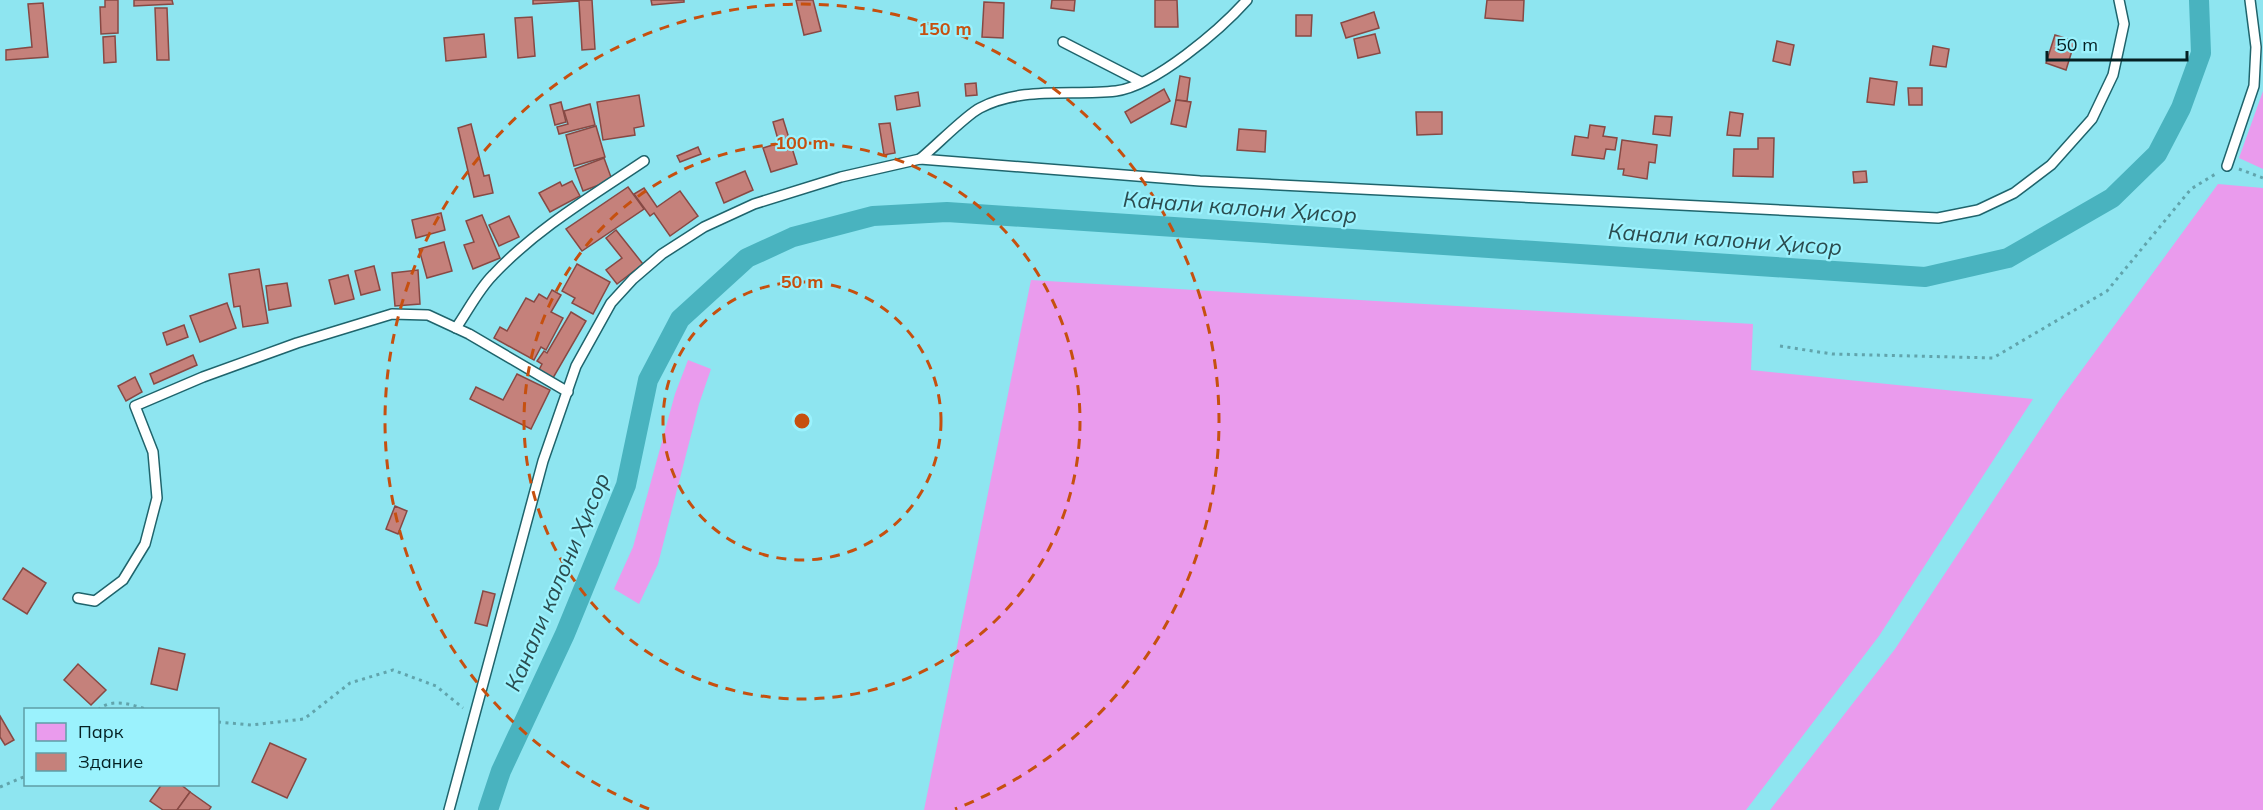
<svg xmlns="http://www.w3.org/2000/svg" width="2263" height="810" viewBox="0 0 2263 810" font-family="Mulish,sans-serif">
  <rect width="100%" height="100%" fill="#8ee5f0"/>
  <g fill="#ea9bed">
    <polygon points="2263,91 2263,169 2239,158"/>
    <polygon points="2218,184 2263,188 2263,810 1770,810 1895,649 2059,401"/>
    <polygon points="1031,280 1753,324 1751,370 2033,399 1879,636 1746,810 924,810"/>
    <polygon points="688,360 711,369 699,404 658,564 639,604 614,589 633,547 675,394"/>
  </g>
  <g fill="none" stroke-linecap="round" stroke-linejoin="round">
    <polyline stroke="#49b3bf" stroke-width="20" points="488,810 501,771 565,634 626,485 648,380 680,319 747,258 793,237 873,216 947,212 1925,277 2008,258 2112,198 2157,154 2181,108 2201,53 2199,0"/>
  </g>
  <g fill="#c5817b" stroke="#874944" stroke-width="1.5">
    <polygon points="105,0 118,0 118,33 101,34 100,7 105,7"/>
    <polygon points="134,0 172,0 173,4 134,6"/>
    <polygon points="533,0 592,0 595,49 582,50 579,1 533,4"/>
    <polygon points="651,0 684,0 684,2 652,5"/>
    <polygon points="796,0 813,0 821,31 804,35"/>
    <polygon points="1052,0 1075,0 1074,11 1051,8"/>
    <polygon points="1155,0 1177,0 1178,27 1155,27"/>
    <polygon points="1487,0 1524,0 1523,21 1485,18"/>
    <polygon points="984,2 1004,3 1003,38 982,37"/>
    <polygon points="43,3 48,57 6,60 6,50 32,47 28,4"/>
    <polygon points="155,8 167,8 169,60 157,60"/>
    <polygon points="1374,12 1379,28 1346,38 1341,23"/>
    <polygon points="1296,15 1312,15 1311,36 1296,36"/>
    <polygon points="532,17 535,56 518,58 515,18"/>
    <polygon points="484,34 486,57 446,61 444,38"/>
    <polygon points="1375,34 1380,53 1358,58 1354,39"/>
    <polygon points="2055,35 2075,41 2066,70 2046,63"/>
    <polygon points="115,36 116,62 104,63 103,37"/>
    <polygon points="1777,41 1794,45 1790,65 1773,61"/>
    <polygon points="1933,46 1949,49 1946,67 1930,65"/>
    <polygon points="1180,76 1190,78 1187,101 1176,100"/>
    <polygon points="1870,78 1897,82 1894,105 1867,102"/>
    <polygon points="976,83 977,95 966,96 965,84"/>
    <polygon points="1908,88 1922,88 1922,105 1909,105"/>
    <polygon points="1164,89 1170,101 1131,123 1125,112"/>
    <polygon points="918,92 920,106 897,110 895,96"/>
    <polygon points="639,95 644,126 634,128 635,135 603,140 597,102"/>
    <polygon points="1176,100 1191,102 1186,127 1171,124"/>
    <polygon points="561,102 566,122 555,125 550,105"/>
    <polygon points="590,104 595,125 559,134 557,127 568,124 564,111"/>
    <polygon points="1416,112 1442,112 1442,134 1417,135"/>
    <polygon points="1730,112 1743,114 1740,136 1727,135"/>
    <polygon points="1655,116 1672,117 1670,136 1653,134"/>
    <polygon points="783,119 797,164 771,172 763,148 779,143 773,122"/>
    <polygon points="890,123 895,153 884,155 879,124"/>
    <polygon points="471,124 484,176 489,175 493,193 474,197 458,128"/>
    <polygon points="1590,125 1605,127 1603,136 1617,138 1615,150 1606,149 1604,159 1572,155 1575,136 1588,138"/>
    <polygon points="596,126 605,157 574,166 566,135"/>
    <polygon points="1239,129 1266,131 1265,152 1237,150"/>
    <polygon points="1758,138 1774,138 1773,177 1733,176 1734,149 1758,149"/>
    <polygon points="1622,140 1657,145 1655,163 1649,162 1647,179 1623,175 1624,169 1618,169"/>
    <polygon points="698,147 701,154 680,162 677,156"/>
    <polygon points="604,158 612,180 583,191 575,169"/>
    <polygon points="745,171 753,190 724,203 716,183"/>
    <polygon points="1866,171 1867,182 1854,183 1853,172"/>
    <polygon points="572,181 580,196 550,212 539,193 560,182 562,186"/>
    <polygon points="628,187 644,209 582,251 566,229"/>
    <polygon points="644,188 657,207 680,191 698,216 670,236 654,213 650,216 634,194"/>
    <polygon points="441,213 445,230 416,238 412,220"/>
    <polygon points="482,215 500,258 473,269 464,245 474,242 466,221"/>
    <polygon points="509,216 519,237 499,246 489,225"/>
    <polygon points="616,230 643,264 617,284 606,270 622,258 606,238"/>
    <polygon points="444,242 452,271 427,278 419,249"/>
    <polygon points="577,264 610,282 593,314 572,303 575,298 562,291"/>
    <polygon points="374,266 380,290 361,295 355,271"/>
    <polygon points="259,269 268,323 243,327 240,306 234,307 229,274"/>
    <polygon points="418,270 420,304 395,306 392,273"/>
    <polygon points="348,275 354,299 335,304 329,280"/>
    <polygon points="287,283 291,306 269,310 266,286"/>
    <polygon points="552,290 561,295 551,312 563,318 546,350 541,347 534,360 494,338 500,327 507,331 526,298 534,302 539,294 547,299"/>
    <polygon points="227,303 236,328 200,342 190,316"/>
    <polygon points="571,312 586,321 553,378 539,370 542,364 537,361 544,351 547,353"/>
    <polygon points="184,325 188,337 167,345 163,333"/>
    <polygon points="193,355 197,365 154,384 150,374"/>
    <polygon points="517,374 550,390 531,429 470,399 476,387 503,400"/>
    <polygon points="135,377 142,392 126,401 118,386"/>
    <polygon points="395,506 407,511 398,534 386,529"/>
    <polygon points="23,568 46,583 27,614 3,599"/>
    <polygon points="483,591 495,594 487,626 475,623"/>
    <polygon points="159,648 185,654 177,690 151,684"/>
    <polygon points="78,664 106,690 91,705 64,680"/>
    <polygon points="0,716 14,740 5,745 0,737"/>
    <polygon points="270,743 306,759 287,798 252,782"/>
    <polygon points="162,784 180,784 190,792 177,810 163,810 150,801"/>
    <polygon points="190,792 211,807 209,810 177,810"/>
  </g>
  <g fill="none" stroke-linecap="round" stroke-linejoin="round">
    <defs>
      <g id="service">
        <polyline points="1063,42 1141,82"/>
        <path d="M920,159c16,-13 46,-44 60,-51 42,-22 91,-12 136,-17 39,-5 105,-62 131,-91"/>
        <polyline points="2227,166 2254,86 2256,47 2250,0"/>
        <path d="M456,328c12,-17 22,-38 37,-53 43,-46 99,-79 151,-114"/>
        <polyline points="78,598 95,601 123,580 145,544 157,498 153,452 135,406 203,377 297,343 392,314 428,315 469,334 568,392"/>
        <polyline points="449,810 543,461 576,366 611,303 633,279 662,254 704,227 754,204 841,177 920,159 1200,181 1938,218 1978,210 2014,193 2051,165 2092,119 2113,75 2124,24 2119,0"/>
      </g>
    </defs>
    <use href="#service" stroke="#1f646c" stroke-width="12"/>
    <g stroke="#61a4ac" stroke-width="3" stroke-dasharray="3 4.5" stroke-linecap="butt">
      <polyline points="2239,169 2263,178"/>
      <polyline points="1780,346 1832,354 1993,358 2107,291 2191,189 2217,173"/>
      <path d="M98,710c14,-13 35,-5 51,0"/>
      <polyline points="218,722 251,725 304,719 350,683 393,670 436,686 463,708"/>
      <polyline points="0,787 26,776"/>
    </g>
    <use href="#service" stroke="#fff" stroke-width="9"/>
  </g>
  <g fill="none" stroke="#c6500f" stroke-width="3" stroke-dasharray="10 8">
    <circle cx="802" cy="421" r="139"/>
    <circle cx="802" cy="421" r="278"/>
    <path d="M649 809A417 417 0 1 1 955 809"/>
  </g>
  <g text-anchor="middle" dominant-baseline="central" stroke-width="4.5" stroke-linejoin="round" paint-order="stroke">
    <g font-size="22" font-style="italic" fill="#2b4c4f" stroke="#9bf2fd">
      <text transform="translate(1240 207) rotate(4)">Канали калони Ҳисор</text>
      <text transform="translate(1725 239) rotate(4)">Канали калони Ҳисор</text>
      <text transform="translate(557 582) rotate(-67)">Канали калони Ҳисор</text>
    </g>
  </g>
  <circle cx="802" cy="421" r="9" fill="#c6500f" stroke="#9bf2fd" stroke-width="3"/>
  <g font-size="18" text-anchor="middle" font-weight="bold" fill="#c6500f" stroke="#9bf2fd" stroke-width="4.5" stroke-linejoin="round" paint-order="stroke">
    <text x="945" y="35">150 m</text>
    <text x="802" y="149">100 m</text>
    <text x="802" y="288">50 m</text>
  </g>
  <rect x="24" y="708" width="195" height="78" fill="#9bf2fd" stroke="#5f9ea6" stroke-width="1.5"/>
  <rect x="36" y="723" width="30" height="18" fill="#ea9bed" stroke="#5f9ea6" stroke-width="1.5"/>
  <text x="78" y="738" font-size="18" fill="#042023">Парк</text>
  <rect x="36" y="753" width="30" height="18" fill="#c5817b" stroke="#5f9ea6" stroke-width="1.5"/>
  <text x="78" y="768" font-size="18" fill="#042023">Здание</text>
  <path d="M2047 51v9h140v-9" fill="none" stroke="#042023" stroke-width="3"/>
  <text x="2056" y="51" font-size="18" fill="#042023" stroke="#9bf2fd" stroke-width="4.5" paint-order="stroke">50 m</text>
</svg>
